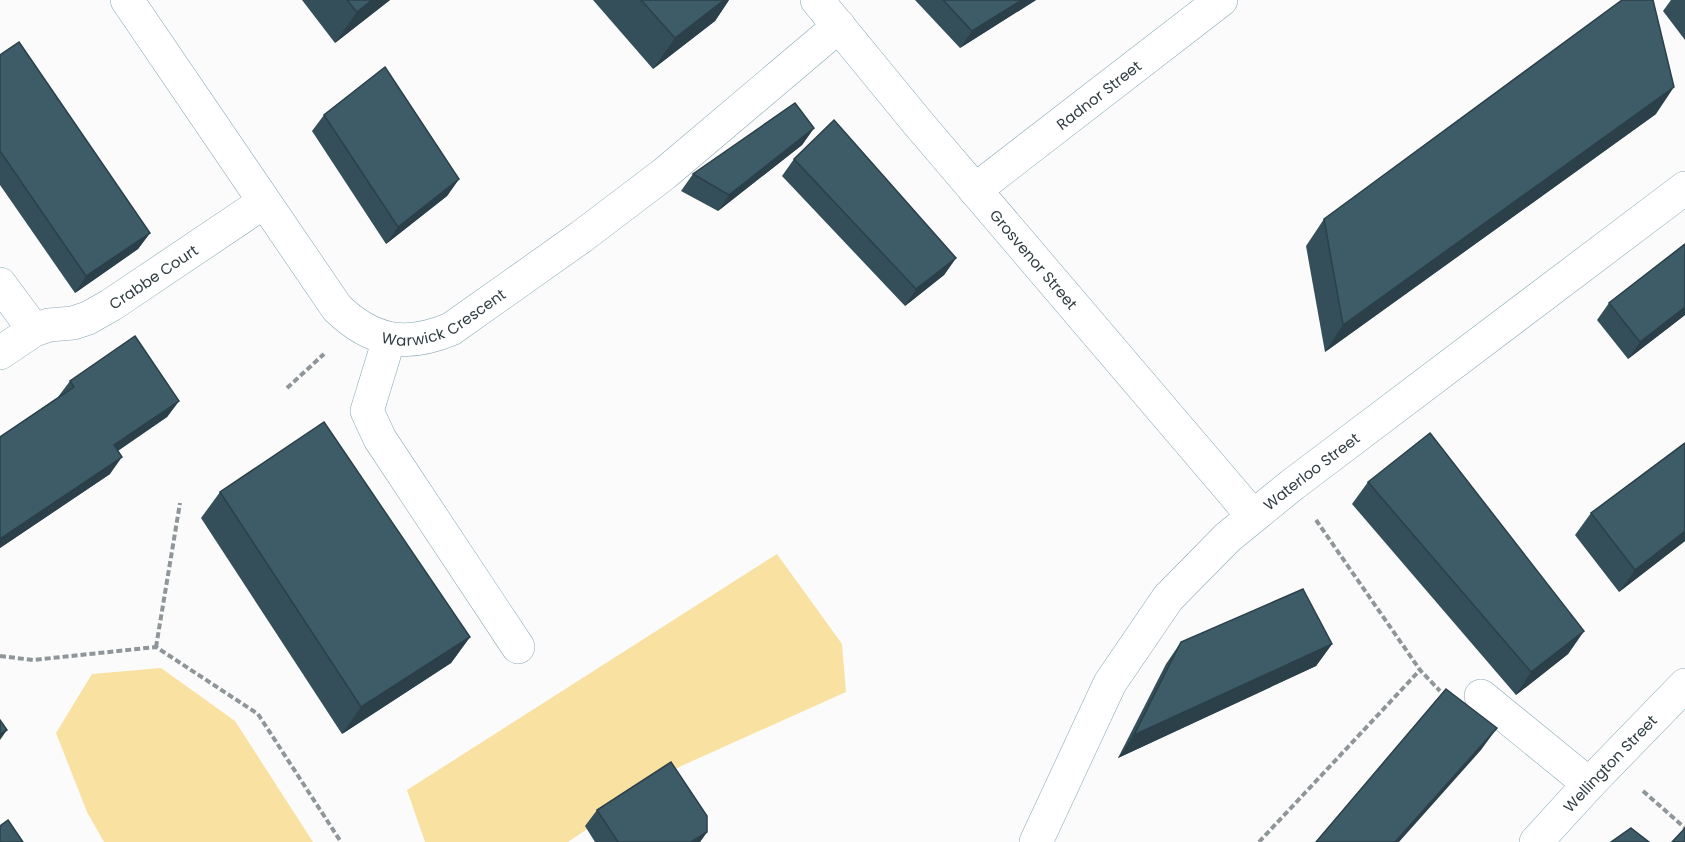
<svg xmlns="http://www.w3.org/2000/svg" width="1685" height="842" viewBox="0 0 1685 842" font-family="Poppins,sans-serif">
  <rect width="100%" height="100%" fill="#fbfbfb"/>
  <g fill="#f9e1a2">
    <polygon points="777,554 842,644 846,692 679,767 568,842 425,842 407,790"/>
    <polygon points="161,668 235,721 313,842 104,842 87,812 56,733 92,674"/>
  </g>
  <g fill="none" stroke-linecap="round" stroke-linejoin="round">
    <defs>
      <g id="minor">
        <path id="s1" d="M127,0l210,308c35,34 69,40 114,21l130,-92 83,-63 175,-148"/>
        <path id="s2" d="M817,0l101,123 335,393"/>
        <path id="s3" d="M975,190l246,-190"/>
        <polyline points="0,284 34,330"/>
        <polyline points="389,339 367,411 380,439 518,647"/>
        <path id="s4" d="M0,353l34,-23 15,-5 24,-2 15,-5 23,-13 153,-103"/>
        <polyline points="1481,696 1589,784"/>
        <path id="s5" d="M1036,842l74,-159 58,-85 60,-61 64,-52 393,-297"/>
        <path id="s6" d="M1536,842l53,-58 96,-99"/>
      </g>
    </defs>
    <use href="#minor" stroke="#87a8b6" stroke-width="34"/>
    <g stroke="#8f9699" stroke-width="4" stroke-dasharray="6 3" stroke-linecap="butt">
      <polyline points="287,388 324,354"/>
      <polyline points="1316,520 1420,670 1440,691"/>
      <polyline points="156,647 180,503"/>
      <polyline points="0,656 33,660 156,647 258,714 341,842"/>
      <polyline points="1643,791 1685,828"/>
      <polyline points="1259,842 1420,670"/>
    </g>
    <use href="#minor" stroke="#fff" stroke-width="33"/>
  </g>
  <g fill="#344f59">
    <polygon points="302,0 390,0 335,43"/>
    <polygon points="593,0 729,0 715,21 653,69"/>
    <polygon points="915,0 1036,0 960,48"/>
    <polygon points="1671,0 1685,0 1685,40 1663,11"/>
    <polygon points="0,55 150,233 138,249 75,293 0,185"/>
    <polygon points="1656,114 1325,352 1306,246 1324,219"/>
    <polygon points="324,115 459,179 447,196 386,244 312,131"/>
    <polygon points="814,128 802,145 718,211 681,191 693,174"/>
    <polygon points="794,159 956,258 944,275 905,306 782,176"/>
    <polygon points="1609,303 1685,315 1628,359 1597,320"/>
    <polygon points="70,381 179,401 167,417 118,451 110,474 0,548 0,437 58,397"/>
    <polygon points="1368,482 1584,631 1568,654 1516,695 1352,504"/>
    <polygon points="220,492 470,637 451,663 342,734 201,518"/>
    <polygon points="1591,513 1685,541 1619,592 1575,535"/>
    <polygon points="1181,642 1332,644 1316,666 1118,758 1166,664"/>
    <polygon points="597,810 707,832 700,842 595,842 585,826"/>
  </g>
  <g fill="#2b4049">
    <polygon points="372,0 390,0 335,43 357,12"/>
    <polygon points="724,0 729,0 715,21 653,69 675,38"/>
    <polygon points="1022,0 1036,0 960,48 972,31"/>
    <polygon points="1674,87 1656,114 1325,352 1343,325"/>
    <polygon points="814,128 802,145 718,211 729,195"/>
    <polygon points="459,179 447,196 386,244 398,227"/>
    <polygon points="150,233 138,249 75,293 86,276"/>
    <polygon points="956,258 944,275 905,306 916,289"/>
    <polygon points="1685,307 1685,315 1628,359 1640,342"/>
    <polygon points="179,401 167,417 102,461 114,445"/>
    <polygon points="122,457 110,474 0,548 0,539"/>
    <polygon points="1685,531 1685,541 1619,592 1635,570"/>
    <polygon points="1584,631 1568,654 1516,695 1531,672"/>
    <polygon points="470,637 451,663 342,734 361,707"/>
    <polygon points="1332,644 1316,666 1118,758 1134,735"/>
    <polygon points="1497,728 1481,750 1399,842 1395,842"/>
    <polygon points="7,730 0,740 0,734"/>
    <polygon points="707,832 700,842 691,842"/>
  </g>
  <g fill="#3d5c68" stroke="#2b4049" stroke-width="1.5">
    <polygon points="347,0 372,0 357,12"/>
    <polygon points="641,0 724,0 675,38"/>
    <polygon points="943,0 1022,0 972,31"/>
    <polygon points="1622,0 1653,0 1674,87 1343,325 1324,219"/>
    <polygon points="19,42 150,233 86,276 0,151 0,55"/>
    <polygon points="385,67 459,179 398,227 324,115"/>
    <polygon points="795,103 814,128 729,195 693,174"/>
    <polygon points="834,120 956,258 916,289 794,159"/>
    <polygon points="1685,244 1685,307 1640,342 1609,303"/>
    <polygon points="135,336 179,401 114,445 122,457 0,539 0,437 74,387 70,381"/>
    <polygon points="324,422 470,637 361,707 220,492"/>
    <polygon points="1430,433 1584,631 1531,672 1368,482"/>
    <polygon points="1685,443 1685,531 1635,570 1591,513"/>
    <polygon points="1303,589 1332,644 1134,735 1181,642"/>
    <polygon points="1446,689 1497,728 1395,842 1316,842"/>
    <polygon points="0,720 7,730 0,734"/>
    <polygon points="671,762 707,816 707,832 691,842 618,842 597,810"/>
    <polygon points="8,820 23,842 0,842 0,826"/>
    <polygon points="1631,828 1649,842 1611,842"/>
    <polygon points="1685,828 1685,842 1672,842"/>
  </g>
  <g text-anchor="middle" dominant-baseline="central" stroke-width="6" stroke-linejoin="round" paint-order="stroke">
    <g font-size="15" fill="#2f3d42" stroke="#fff">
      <text stroke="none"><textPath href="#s3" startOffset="156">Radnor Street</textPath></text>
      <text stroke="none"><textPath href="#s2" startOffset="338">Grosvenor Street</textPath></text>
      <text stroke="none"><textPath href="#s4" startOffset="174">Crabbe Court</textPath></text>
      <text stroke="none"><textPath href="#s1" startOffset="494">Warwick Crescent</textPath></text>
      <text stroke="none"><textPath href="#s5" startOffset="470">Waterloo Street</textPath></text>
      <text stroke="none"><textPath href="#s6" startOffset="108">Wellington Street</textPath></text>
    </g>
  </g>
</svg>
